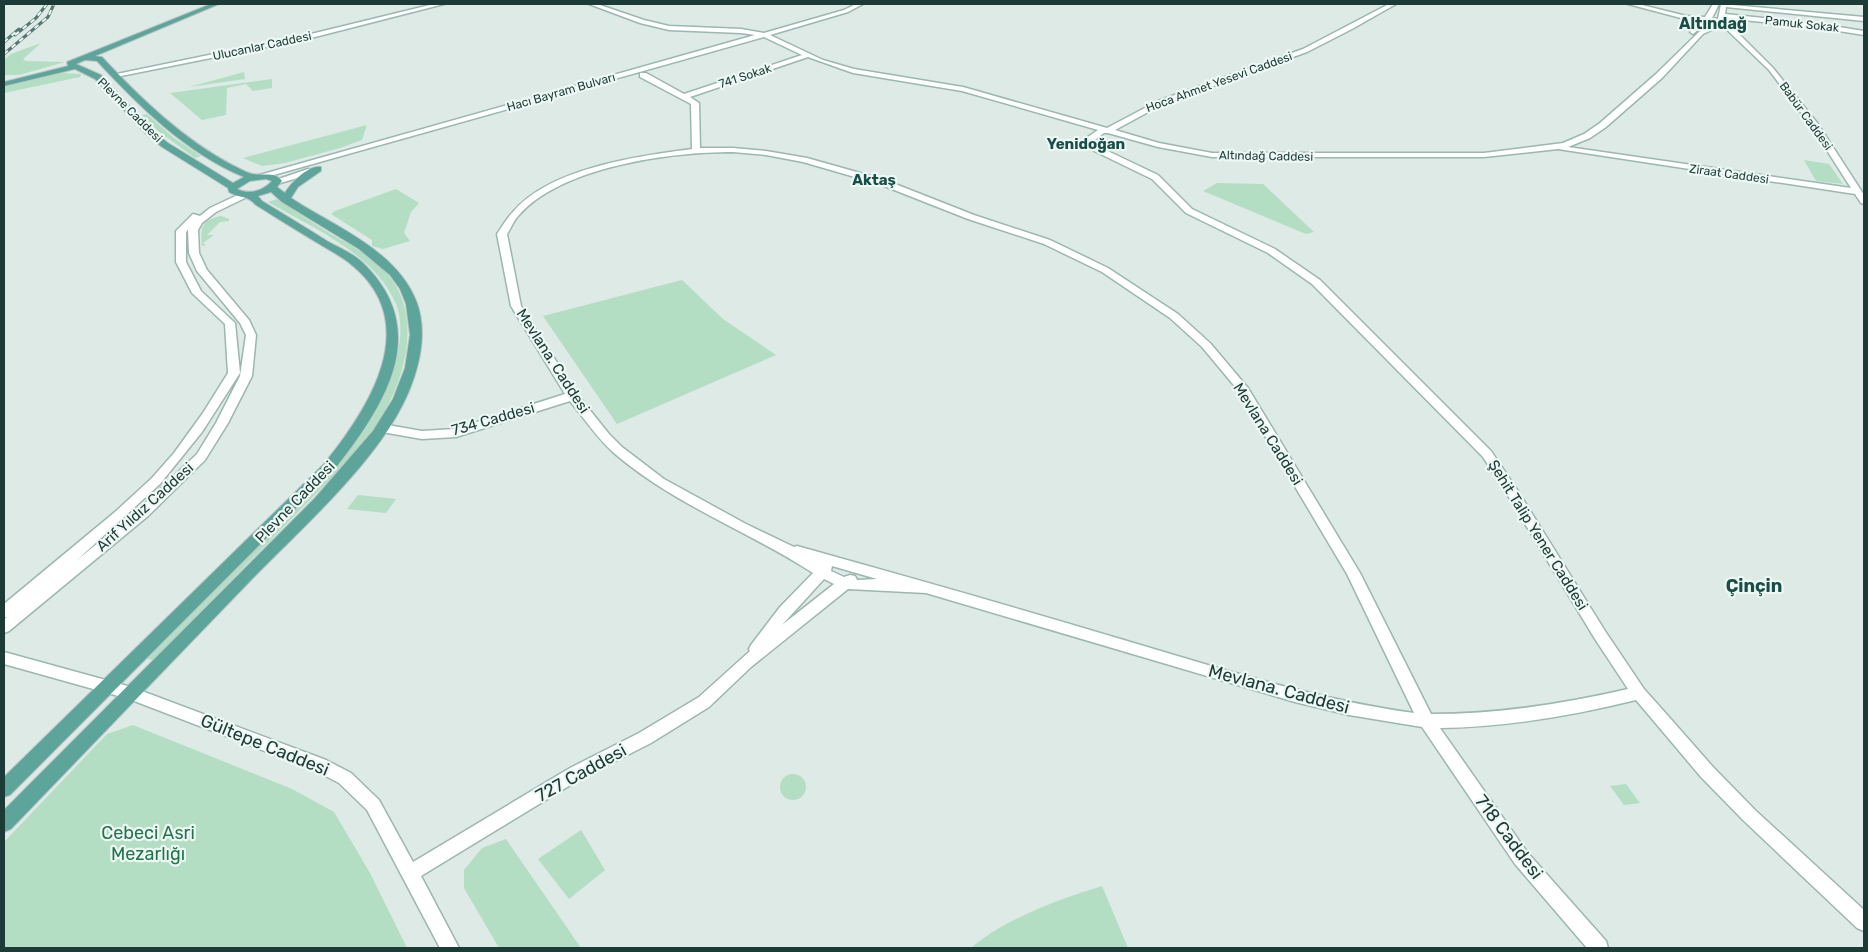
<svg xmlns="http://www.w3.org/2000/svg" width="1868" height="952" viewBox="0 0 1868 952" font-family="Rubik,sans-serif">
  <rect width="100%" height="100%" fill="#ddeae6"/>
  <g fill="#b3dec3">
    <polygon points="41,43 23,59 26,61 65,62 19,75 4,75 4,60 11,54"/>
    <polygon points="244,72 245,79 189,87"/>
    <polygon points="62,73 81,74 80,77 4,93 4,87"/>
    <polygon points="272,79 272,88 253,91 246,84 227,88 226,115 202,120 170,93"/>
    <polygon points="147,114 174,138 201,156 195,158 158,131 142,115"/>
    <polygon points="367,125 362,140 340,148 285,163 262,166 243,158"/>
    <polygon points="1804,160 1829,164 1843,184 1816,181"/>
    <polygon points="1217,183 1263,184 1314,232 1306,234 1203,191"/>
    <polygon points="396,189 419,203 411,212 404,233 410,241 383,249 372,246 372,240 331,214 335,211"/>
    <path d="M277,199c18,12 36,24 54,35 18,10 36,20 51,34 41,40 26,104 0,148 -11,18 -24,33 -37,48l-192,196 -6,-1c36,-36 71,-72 107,-108 56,-57 128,-116 144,-199 3,-15 4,-33 -2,-48 -21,-50 -83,-76 -128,-102z"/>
    <path d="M221,216l8,3v2l-9,1 -13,13h7l-11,8 3,2 12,-3 -16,4c-2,-18 -1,-26 19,-30z"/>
    <polygon points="682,280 723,319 776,355 617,424 543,316"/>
    <polygon points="358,495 396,499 386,513 347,509"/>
    <polygon points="133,725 292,789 334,812 370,873 407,948 4,948 4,842 107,734"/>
    <circle cx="793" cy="787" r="13"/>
    <polygon points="1626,784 1640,803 1624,805 1610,786"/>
    <polygon points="581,830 605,870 569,899 538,859"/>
    <polygon points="506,839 581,948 499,948 464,888 464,870 482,848"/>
    <path d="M1102,886l26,62h-157c33,-29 89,-49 131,-62z"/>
  </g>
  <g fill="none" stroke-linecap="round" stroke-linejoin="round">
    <defs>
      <g id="secondary">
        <polygon points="434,4 444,4 311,38 116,77 112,75 311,34"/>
        <path d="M589,4h8l47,16 25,6 72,3 23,4 80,-23 12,-6h7l-15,8 -78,23 53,25 31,9 109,18 144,41 51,-27 145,-52 86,-45h7l-44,25 -45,23 -144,52 -48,26 44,13 53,10h272l79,-10 21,-9 16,-11 56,-49 43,-42 18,-9 -9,-2 -15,13 -3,-2 12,-12 -6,2 -68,-18h10l48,12 19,1 8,-13h6l-7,14 6,1 3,-15 143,13v4l-138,-14 -1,7 95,10 44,7v4l-44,-7 -96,-10v3l4,2 45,45 45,56 46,71v9l-3,-1 -6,-9 -297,-45 -74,8h-272l-54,-10 -50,-14h-4l-12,9 1,2 65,31 34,34 83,40 45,31 171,171 25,37 89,143 39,58 25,28 44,50 42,43 109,100v21l-7,-3 -114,-108 -42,-43 -65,-77c-65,16 -130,27 -196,28l87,124 79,89 2,7h-21l-72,-84 -93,-137 -73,-12 -54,-13 -369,-109 -78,-4 -97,78 -42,40 -58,36 -69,35 -161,98 38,72h-19l-73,-138 -28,-27 -25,-13 -185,-71 -125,-35v-12l127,35 195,73 25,13 28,27 34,62 157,-94 69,-35 60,-36 51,-46 -1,-2 2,-4 29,-38 33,-34c-65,-42 -140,-69 -199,-120 -17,-15 -30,-35 -44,-52l-114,36 -34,2 -40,-7 -6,-4 6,-4 40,7 33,-2 110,-35 -54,-88 -14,-72c5,-7 10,-16 16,-22 37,-44 125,-56 179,-63l-1,-45 -51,-27v-4h6l38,21 118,-39 -38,-18 -501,141 -7,-2 499,-141 -14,-2 -72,-3 -29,-7zM1722,25l47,45 43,57 39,61 -283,-41 22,-9 16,-11 56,-49 41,-44zM808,57l45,16 109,18 136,39 -13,9 1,8 66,32 34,34 82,40 44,31 171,173 24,37 88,145 33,50c-65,15 -130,25 -197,25l-71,-141 -112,-185 -38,-45 -32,-29 -70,-46 -58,-28 -76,-25 -89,-35 -78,-22 -41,-7 -33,-3h-33l-1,-45 -9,-6zM733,152l33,3 37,7 76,22 89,35 76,25 58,28 68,46 32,29 35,42 110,185 67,139c-101,-14 -199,-46 -297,-75 -106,-32 -213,-62 -320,-92l-3,1 -48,-23 -82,-45 -42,-32 -13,-13 -32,-40 -56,-88 -14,-72c4,-6 7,-14 12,-19 44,-49 152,-63 214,-63zM832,566l45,13 -20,1 -2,-4 -5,-1 -6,2 -13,-6zM824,579l10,5 -52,41z"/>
        <polygon points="308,169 311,170 311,174 277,184 273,181"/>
        <path d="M244,192l3,1v4l-31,15 -14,11 -4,7 1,23 8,17 42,50 7,15 -4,41 -24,47 -23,37 -57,56 -139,115 -5,2v-14l3,-2h-3v-13l111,-92 37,-34 22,-25 29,-40 25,-40 -3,-49 -33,-31 -16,-31v-31l17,-17 7,2 10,-8zM191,226l-3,4 1,23 8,18 43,52 6,12 -6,41 -24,47 -19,31 -59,56 -62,51 84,-77 42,-52 38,-59 -5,-50 -34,-32 -15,-29v-30z"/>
      </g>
      <path id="primary" d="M211,4h8l-124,52 7,1c38,41 81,82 130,108 7,3 14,8 21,9 11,2 21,-3 29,7l-5,6 8,6c6,-10 23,-28 36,-26v4l-23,16 -7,11c44,29 106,52 126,105 13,37 -2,82 -21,114 -34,58 -98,115 -145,163 -80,83 -160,166 -240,249l-7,3v-22l311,-312 58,-67 20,-32 12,-31 5,-33 -4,-31 -6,-15 -10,-14 -31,-26 -77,-47 -11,-10 -13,4 4,5c22,13 44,27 65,40 12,7 26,12 36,22 71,69 20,144 -29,207l-324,325 -6,2v-20l320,-313c45,-56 99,-139 29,-198 -10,-9 -21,-14 -32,-21 -22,-13 -44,-27 -65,-40 -10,-11 -16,-6 -27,-13l-1,-4 -66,-41 -16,-13 -51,-55 -20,-10 -71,17v-4l64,-16 -1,-4zM85,60l12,1c42,45 89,92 147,116l-11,6 -65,-40 -16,-13 -51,-55 -25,-11zM266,179l6,2c-9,10 -23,14 -35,8l13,-8z"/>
    </defs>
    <use href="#secondary" stroke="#9bb7b0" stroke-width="3"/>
    <use href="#primary" stroke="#bbc4c3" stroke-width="2"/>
    <use href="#secondary" fill="#fff" fill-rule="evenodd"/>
    <use href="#primary" fill="#5da49a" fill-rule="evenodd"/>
    <defs>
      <g id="rail">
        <polyline points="15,35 36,18 47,4"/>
        <polyline points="4,42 19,29"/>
        <polyline points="4,54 48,17 54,4"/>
      </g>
    </defs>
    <use href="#rail" stroke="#577772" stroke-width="3"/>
    <use href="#rail" stroke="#edf7f3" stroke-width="2" stroke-dasharray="5" stroke-linecap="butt"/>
  </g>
  <g text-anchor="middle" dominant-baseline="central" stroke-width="4.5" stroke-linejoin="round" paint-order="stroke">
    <g font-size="12" fill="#1d3b36" stroke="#edf7f3">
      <text transform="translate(1802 24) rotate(6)">Pamuk Sokak</text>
      <text transform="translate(262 46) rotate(-12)">Ulucanlar Caddesi</text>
      <text transform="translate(745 76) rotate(-18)">741 Sokak</text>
      <text transform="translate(1219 82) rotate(-20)">Hoca Ahmet Yesevi Caddesi</text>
      <text transform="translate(561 92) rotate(-16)">Hacı Bayram Bulvarı</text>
      <text transform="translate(130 110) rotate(45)">Plevne Caddesi</text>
      <text transform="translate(1806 116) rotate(54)">Babür Caddesi</text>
      <text transform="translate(1266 156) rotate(1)">Altındağ Caddesi</text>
      <text transform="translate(1729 174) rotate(8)">Ziraat Caddesi</text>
    </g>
    <g font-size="15" font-weight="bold" fill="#184e47" stroke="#edf7f3">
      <text x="1086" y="144">Yenidoğan</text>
      <text x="874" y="180">Aktaş</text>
    </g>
    <g font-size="15" fill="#1d3b36" stroke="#edf7f3">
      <text transform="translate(553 361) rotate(57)">Mevlana. Caddesi</text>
      <text transform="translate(493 419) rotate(-16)">734 Caddesi</text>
      <text transform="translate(1268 434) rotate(58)">Mevlana Caddesi</text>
      <text transform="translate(295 502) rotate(-46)">Plevne Caddesi</text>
      <text transform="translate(145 507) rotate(-42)">Arif Yıldız Caddesi</text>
      <text transform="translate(1538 535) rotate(58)">Şehit Talip Yener Caddesi</text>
    </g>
    <g font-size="16" font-weight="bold" fill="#184e47" stroke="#edf7f3">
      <text x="1713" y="23">Altındağ</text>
    </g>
    <g font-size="18" font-weight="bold" fill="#184e47" stroke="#edf7f3">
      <text x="1754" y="586">Çinçin</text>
    </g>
    <g font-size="18" fill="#1d3b36" stroke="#edf7f3">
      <text transform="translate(1279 689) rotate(15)">Mevlana. Caddesi</text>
      <text transform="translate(265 745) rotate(22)">Gültepe Caddesi</text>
      <text transform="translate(581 773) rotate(-29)">727 Caddesi</text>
      <text transform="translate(1509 837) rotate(53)">718 Caddesi</text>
    </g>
    <g font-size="18" fill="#24754c" stroke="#edf7f3">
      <text x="148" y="833">Cebeci Asri<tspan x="148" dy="21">Mezarlığı</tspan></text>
    </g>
  </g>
  <rect width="1868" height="952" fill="none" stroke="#1d3b36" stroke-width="10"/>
</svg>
